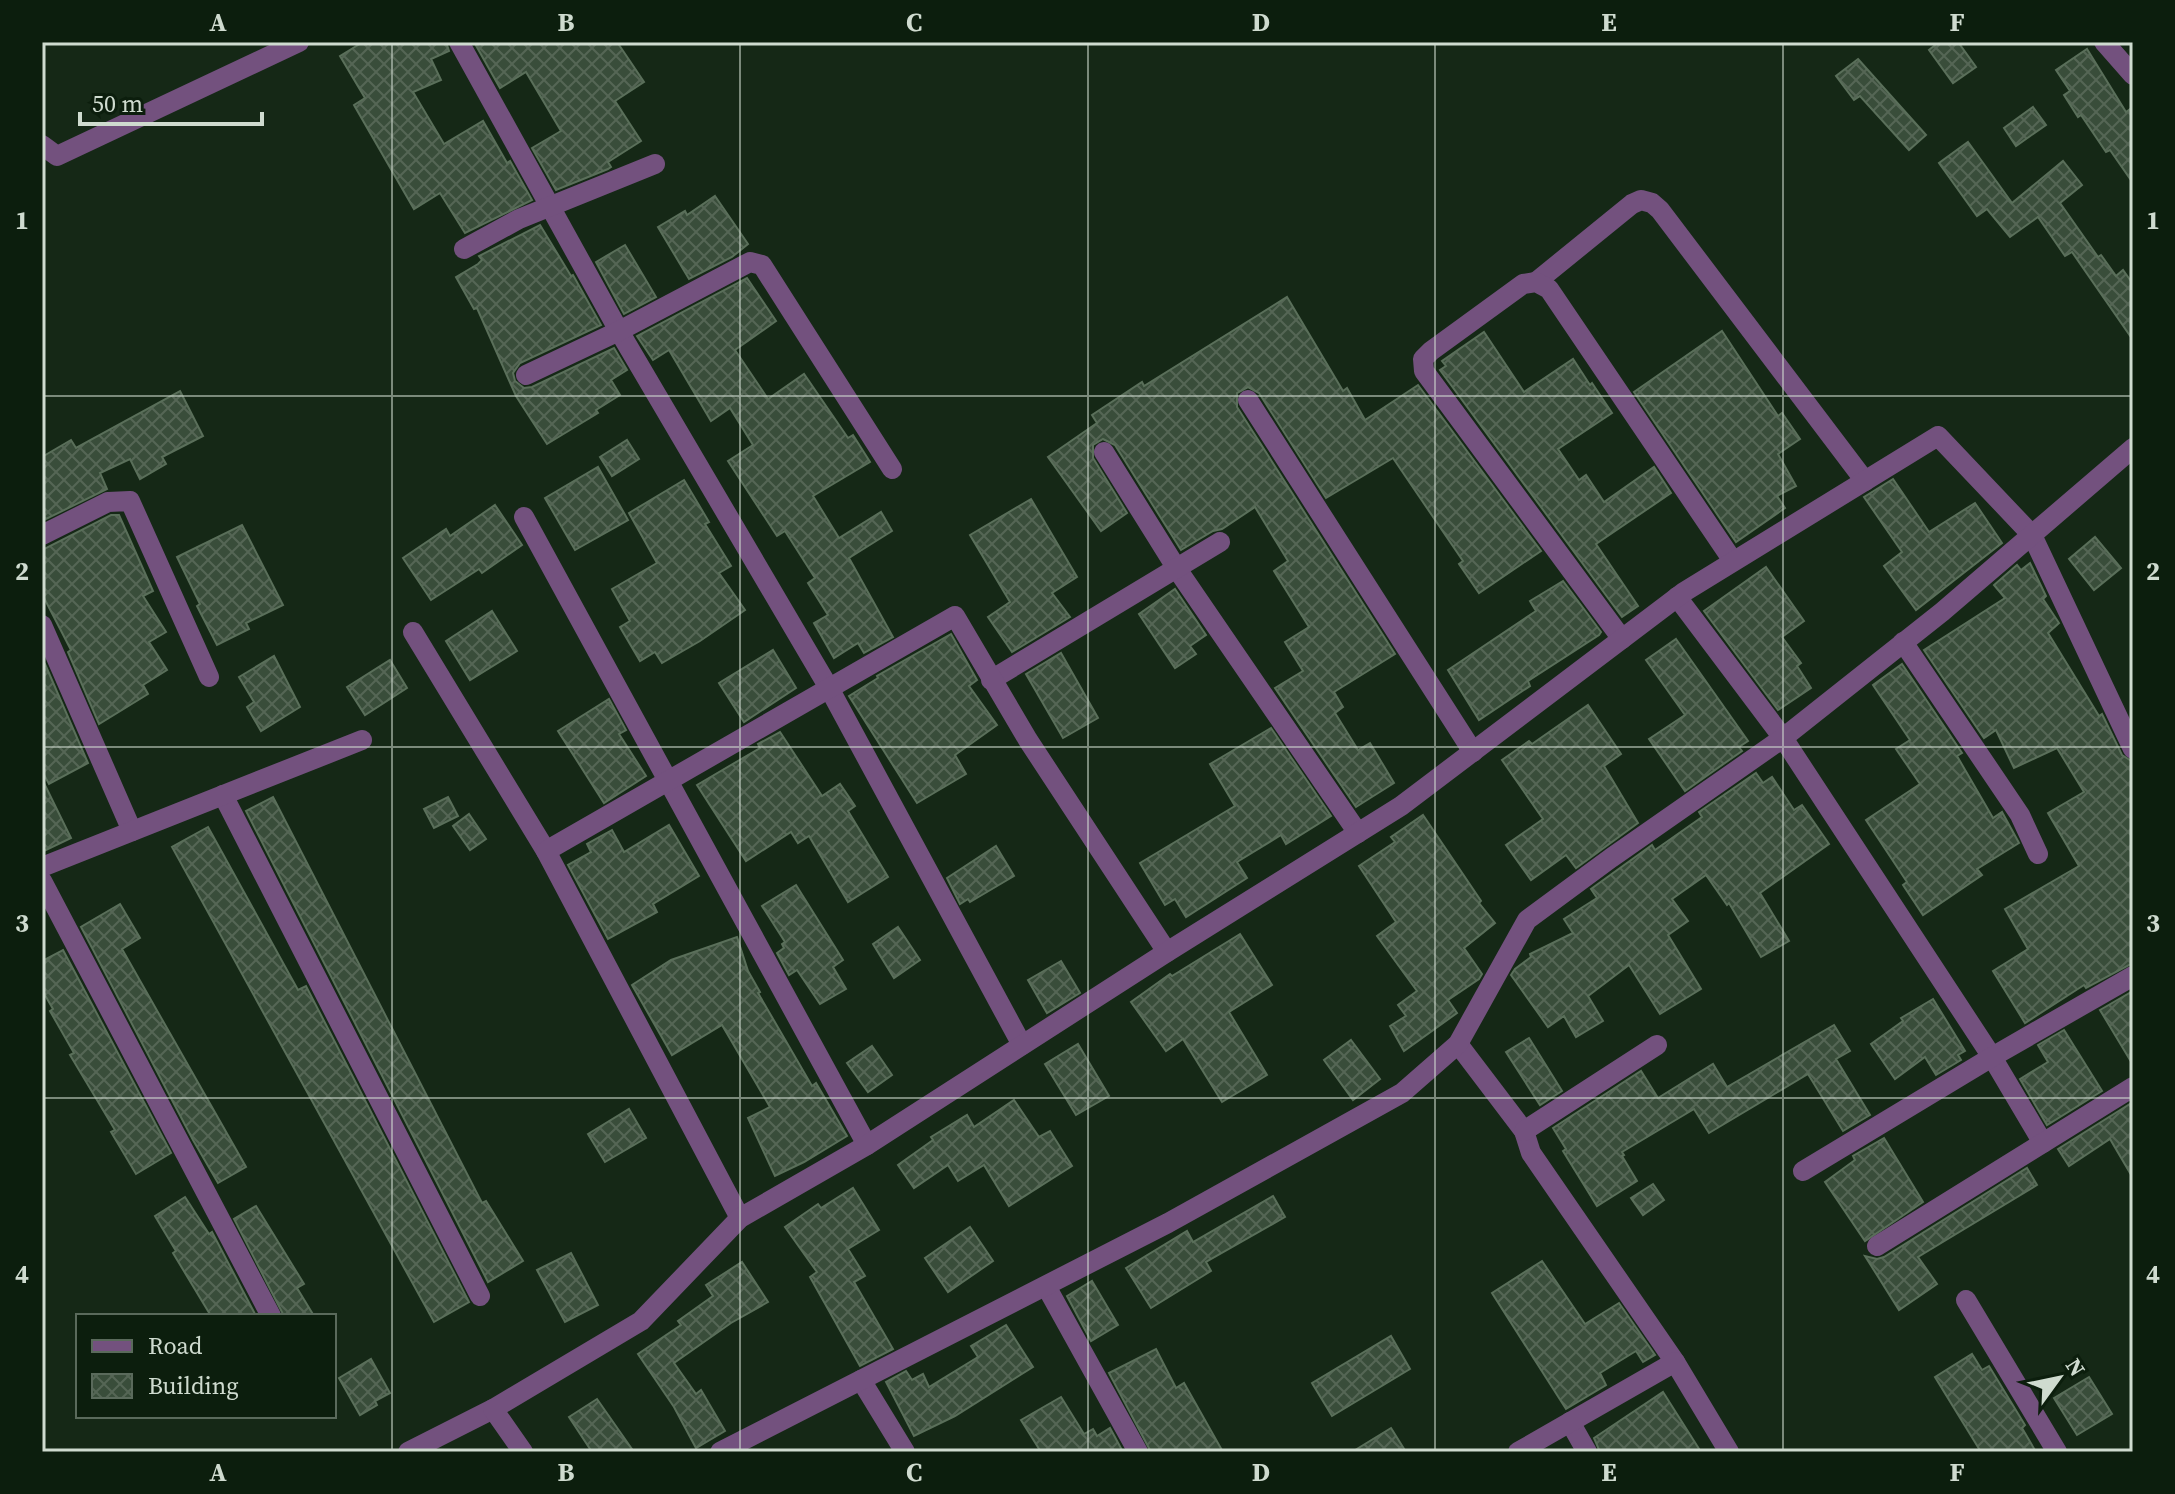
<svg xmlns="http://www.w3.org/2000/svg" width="2175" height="1494" viewBox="0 0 2175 1494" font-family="'Source Serif 4',serif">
  <defs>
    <pattern id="building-cross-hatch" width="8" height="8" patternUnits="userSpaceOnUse" patternTransform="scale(2)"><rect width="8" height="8" fill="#394d3a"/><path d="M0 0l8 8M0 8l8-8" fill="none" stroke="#565"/></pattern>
  </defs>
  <rect width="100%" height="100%" fill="#152816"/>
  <g fill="url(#building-cross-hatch)" stroke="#5a6f5a" stroke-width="2">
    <polygon points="363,42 446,42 449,51 431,59 441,80 413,92 444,144 483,121 507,163 510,161 532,200 465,233 440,193 414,209 354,105 365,98 340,56"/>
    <polygon points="474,42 617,42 644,82 615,101 641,141 608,162 611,167 608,169 556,190 532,148 561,131 526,72 500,88"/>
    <polygon points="1939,42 1958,42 1976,67 1953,83 1929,50"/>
    <polygon points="2087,49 2126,112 2133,107 2133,183 2110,150 2106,152 2081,115 2078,117 2064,95 2070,91 2056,70"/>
    <polygon points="1858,59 1926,135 1909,150 1860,96 1854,100 1836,76"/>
    <polygon points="2033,107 2046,125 2016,146 2004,128"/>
    <polygon points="1968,142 2012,203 2063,161 2082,185 2060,203 2098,257 2101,255 2116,276 2123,270 2133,284 2133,340 2072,252 2065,256 2038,217 2010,237 1987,209 1977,216 1939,163"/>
    <polygon points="715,196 748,244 732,257 689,279 658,227 685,211 687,215"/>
    <polygon points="540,225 571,276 573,275 601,325 520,363 513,373 515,381 524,388 532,387 614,348 627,370 611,380 620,395 596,410 598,413 547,444 516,396 477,308 474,309 456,277 478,264 482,260 479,256"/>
    <polygon points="625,245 656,297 624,314 596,262"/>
    <polygon points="747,278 776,321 735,350 768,399 804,374 848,438 853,435 870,462 813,496 839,538 881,512 892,531 849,558 893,637 864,653 858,643 834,658 814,623 828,615 808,583 815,578 785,531 777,536 728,461 753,445 730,408 711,421 669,350 653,360 637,336"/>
    <polygon points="1287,297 1343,391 1347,388 1365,420 1418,385 1541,551 1479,593 1459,564 1463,561 1393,458 1326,498 1259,393 1248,387 1237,393 1237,407 1395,654 1334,692 1343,707 1335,713 1358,750 1370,743 1394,783 1356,807 1275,688 1303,671 1285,642 1309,627 1274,571 1288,561 1255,507 1222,529 1213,531 1181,550 1115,445 1103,439 1093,445 1093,458 1127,513 1101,531 1048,457 1097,423 1092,415 1142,382 1144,386"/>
    <polygon points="1722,331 1778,416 1782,413 1800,439 1778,454 1796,486 1777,496 1785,508 1736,542 1634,392"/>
    <polygon points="1484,332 1524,392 1573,359 1590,385 1592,383 1612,413 1558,449 1579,480 1586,475 1604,502 1654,467 1671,493 1596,544 1638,606 1622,617 1440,370 1446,366 1442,361"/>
    <polygon points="180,391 203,436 162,457 166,464 140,479 130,459 100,473 107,489 46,519 42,513 42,457 71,440 76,448"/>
    <polygon points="627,440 639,459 612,476 600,457"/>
    <polygon points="598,467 628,520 575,550 545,498"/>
    <polygon points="1893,479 1929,532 1975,503 2002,543 1916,610 1884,566 1902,552 1864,497"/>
    <polygon points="684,480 709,522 705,524 731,566 719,573 745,610 700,641 662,663 655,652 640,661 620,627 630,621 612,589 657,563 629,513"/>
    <polygon points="1031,499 1077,577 1052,593 1070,617 1012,652 988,617 1010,602 970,535"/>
    <polygon points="495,505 522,545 482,573 479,569 431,600 403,558 446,529 450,536"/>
    <polygon points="111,515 119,515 153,591 143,596 166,632 149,642 167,670 143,685 148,694 99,724 68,652 71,650 42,594 42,550"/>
    <polygon points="242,525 283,605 246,623 249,629 217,645 197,606 200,604 177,557"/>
    <polygon points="2095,537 2121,568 2094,590 2069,559"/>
    <polygon points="2030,563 2046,596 2043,599 2059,623 2048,633 2099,716 2102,714 2122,755 2133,762 2133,963 2086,988 2084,985 2025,1023 1993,971 2028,949 2005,909 2079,866 2048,813 2084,792 2057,748 2014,768 1996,730 1984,738 1924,650 2005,598 1994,585 2017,565 2021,570"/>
    <polygon points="1766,567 1804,621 1782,637 1801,663 1797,666 1811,688 1778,710 1704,611"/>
    <polygon points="1563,581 1601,632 1599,635 1528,681 1530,686 1479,720 1448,670 1536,611 1530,601"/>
    <polygon points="1175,589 1206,635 1190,646 1196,654 1175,668 1139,614"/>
    <polygon points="492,611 517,651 470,680 446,641"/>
    <polygon points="951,634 977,680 969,686 997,725 955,755 966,774 917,803 849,696 878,678 877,676"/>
    <polygon points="1676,639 1748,741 1739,747 1742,751 1685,791 1649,739 1685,715 1646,660"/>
    <polygon points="773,650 796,688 744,722 719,683"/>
    <polygon points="1061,653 1098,718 1063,738 1026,674"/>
    <polygon points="274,656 300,707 261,731 247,707 254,702 239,677"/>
    <polygon points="390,660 407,688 365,715 347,687"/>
    <polygon points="45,664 88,763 49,784 42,771 42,666"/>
    <polygon points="1902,664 1962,753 1957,756 1993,818 2002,812 2019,843 1977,869 1982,875 1923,915 1903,885 1907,882 1866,820 1920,784 1896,749 1910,740 1873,685"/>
    <polygon points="609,699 626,730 619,734 646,776 604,803 558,731"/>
    <polygon points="1588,705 1621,754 1604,766 1638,823 1576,868 1566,855 1531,880 1506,845 1543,819 1502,760 1529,741 1532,744"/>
    <polygon points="1271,728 1331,816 1286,844 1281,835 1237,862 1247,878 1186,917 1175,899 1165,905 1140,863 1235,806 1210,764"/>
    <polygon points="780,732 822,796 840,784 855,806 848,811 888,877 848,902 809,836 798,843 791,832 746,861 697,785 760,748 758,744"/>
    <polygon points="1756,773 1763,783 1772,777 1794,810 1802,805 1829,844 1760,893 1789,941 1761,957 1729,903 1727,905 1706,875 1672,899 1688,921 1668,935 1701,989 1660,1014 1629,965 1588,996 1603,1021 1576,1037 1564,1016 1548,1027 1511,975 1515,969 1531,957 1530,954 1573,933 1564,919 1597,898 1591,889 1652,845 1655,850 1702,817 1699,812"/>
    <polygon points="42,779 71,838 42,852"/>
    <polygon points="273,797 482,1203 486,1201 523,1261 488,1282 246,811"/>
    <polygon points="448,797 458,816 434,828 424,809"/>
    <polygon points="469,814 486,839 470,850 453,826"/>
    <polygon points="1423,815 1481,901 1479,903 1495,923 1464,948 1482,974 1479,979 1448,1000 1457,1013 1404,1051 1390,1026 1406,1016 1398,1005 1417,991 1377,936 1396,922 1359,866 1395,842 1391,837"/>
    <polygon points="669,825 699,876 653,904 657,912 608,939 568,865 591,852 587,844 612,830 624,852"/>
    <polygon points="208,827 298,990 306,986 469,1302 434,1322 172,847"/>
    <polygon points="996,846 1014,876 970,902 968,899 960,904 947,878"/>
    <polygon points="796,885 843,960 833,967 846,989 820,1004 797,970 789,975 777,953 784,948 782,944 785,942 762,906"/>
    <polygon points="120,904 140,938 122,949 246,1167 218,1183 193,1140 81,927"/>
    <polygon points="898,927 920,960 894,978 873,944"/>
    <polygon points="1240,934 1272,985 1229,1012 1267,1075 1222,1102 1183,1039 1166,1051 1131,1002 1170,974 1172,976"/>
    <polygon points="737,937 748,971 760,992 758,993 812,1086 816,1083 847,1136 804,1162 775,1176 748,1118 770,1107 722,1025 672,1055 632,985 671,960"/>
    <polygon points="63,950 171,1153 136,1174 111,1132 115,1130 70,1055 74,1053 50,1011 53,1009 42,990 42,961"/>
    <polygon points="1061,961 1080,993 1047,1013 1028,980"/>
    <polygon points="2133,991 2133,1065 2100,1010"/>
    <polygon points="1933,999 1965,1051 1958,1055 1961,1060 1936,1075 1925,1057 1895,1079 1871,1044 1903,1021 1901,1018"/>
    <polygon points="1834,1025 1850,1051 1836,1059 1870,1115 1843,1131 1808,1074 1709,1133 1694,1109 1622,1152 1624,1155 1622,1156 1637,1181 1597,1206 1563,1151 1566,1149 1553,1128 1641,1071 1658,1098 1713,1064 1727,1087"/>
    <polygon points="2064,1030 2102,1091 2047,1125 2020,1079 2048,1062 2038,1045"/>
    <polygon points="1529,1038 1562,1091 1540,1105 1506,1052"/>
    <polygon points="1351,1040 1380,1079 1353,1100 1324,1060"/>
    <polygon points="1078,1044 1109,1096 1076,1115 1045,1064"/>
    <polygon points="872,1046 892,1075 868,1092 847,1063"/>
    <polygon points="1014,1100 1039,1137 1050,1131 1072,1166 1009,1206 984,1165 958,1181 948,1165 914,1188 898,1165 933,1140 931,1137 967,1115 974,1127"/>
    <polygon points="2133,1102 2133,1178 2110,1139 2069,1166 2058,1149"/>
    <polygon points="629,1109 646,1138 605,1162 588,1134"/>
    <polygon points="1884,1138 1923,1202 1865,1241 1825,1182 1855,1160 1853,1156"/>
    <polygon points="2027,1168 2037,1185 1918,1257 1937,1284 1899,1310 1865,1256 1877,1259 1884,1257"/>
    <polygon points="1653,1184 1664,1200 1643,1215 1631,1198"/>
    <polygon points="853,1188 879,1230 848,1249 865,1276 854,1282 893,1349 860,1366 810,1277 817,1272 785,1227 818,1204 821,1208"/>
    <polygon points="1273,1196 1285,1217 1206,1262 1211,1271 1151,1308 1126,1268 1187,1231 1193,1242"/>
    <polygon points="185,1197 209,1234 212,1232 256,1316 211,1316 173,1253 176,1251 155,1216"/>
    <polygon points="256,1206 304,1284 297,1288 314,1316 284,1316 234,1219"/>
    <polygon points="970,1227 993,1261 948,1292 925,1258"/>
    <polygon points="571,1253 598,1305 565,1322 537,1270"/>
    <polygon points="1542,1261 1585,1324 1619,1303 1655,1355 1643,1362 1636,1351 1600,1373 1606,1385 1566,1409 1492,1293"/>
    <polygon points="742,1262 768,1302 731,1323 674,1363 696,1394 701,1390 725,1431 696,1448 674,1407 638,1354 681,1325 678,1321 713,1296 706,1285"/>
    <polygon points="1092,1281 1118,1325 1091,1341 1067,1296"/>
    <polygon points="1006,1325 1033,1367 955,1416 914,1436 886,1382 906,1371 912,1380 923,1374 929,1387 978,1357 971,1346"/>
    <polygon points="1391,1336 1410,1369 1332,1416 1312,1383"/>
    <polygon points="1156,1349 1176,1388 1184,1383 1223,1452 1151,1452 1109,1373"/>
    <polygon points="1972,1354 1982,1370 1989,1366 2025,1425 2022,1428 2036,1452 1981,1452 1935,1377"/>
    <polygon points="371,1359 390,1393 375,1401 377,1405 360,1415 339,1378"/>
    <polygon points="2089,1377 2112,1414 2077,1435 2054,1398"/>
    <polygon points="1663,1392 1701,1452 1600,1452 1594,1438"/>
    <polygon points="1061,1397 1084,1434 1093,1429 1097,1436 1110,1428 1123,1452 1041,1452 1021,1420"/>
    <polygon points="597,1399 634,1452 592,1452 569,1417"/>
    <polygon points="1391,1428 1406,1452 1352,1452"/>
  </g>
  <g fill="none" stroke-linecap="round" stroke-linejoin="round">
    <g stroke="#73517e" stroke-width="20">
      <polyline points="459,42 619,331 829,688 1022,1045"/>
      <polyline points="2104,42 2133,75"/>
      <polyline points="42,145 57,156 299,42"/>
      <polyline points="464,249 519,219 655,164"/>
      <polyline points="1536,282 1632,204 1641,200 1652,203 1660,210 1865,481"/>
      <polyline points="526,375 619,331 750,262 762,265 892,469"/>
      <polyline points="1248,400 1473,752"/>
      <polyline points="1104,452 1177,569 1358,833"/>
      <polyline points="524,517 867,1145"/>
      <polyline points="42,535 108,502 130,501 209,677"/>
      <polyline points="1677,597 1783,738 1992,1057 2043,1143"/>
      <polyline points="42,625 132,831"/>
      <polyline points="413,632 546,851"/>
      <polyline points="1622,639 1424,371 1423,359 1431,351 1523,284 1536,282 1549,289 1733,561"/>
      <polyline points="1903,642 2020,815 2038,854"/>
      <polyline points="991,680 1220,542"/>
      <polyline points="223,795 480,1296"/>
      <polyline points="42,867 362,740"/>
      <polyline points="42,881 271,1316"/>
      <polyline points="1458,1044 1524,1131 1531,1153 1675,1362"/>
      <polyline points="1524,1131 1657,1045"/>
      <polyline points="1803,1171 1992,1057 2133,976"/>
      <polyline points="740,1218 546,851 955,616 1028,740 1167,952"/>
      <polyline points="1877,1246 2133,1087"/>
      <polyline points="1046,1286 1138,1452"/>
      <polyline points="1966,1300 2057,1452"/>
      <polyline points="861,1380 905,1452"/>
      <polyline points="1570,1422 1587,1452"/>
      <polyline points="408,1452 493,1409"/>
      <polyline points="523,1452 493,1409 641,1321 740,1218 867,1145 1167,952 1401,806 1684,592 1938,436 2032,535 2133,749"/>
      <polyline points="720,1452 1168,1223 1402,1093 1458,1044 1527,920 1611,858 1783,738 1942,612 2133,448"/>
      <polyline points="1518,1452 1675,1362 1729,1452"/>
    </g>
  </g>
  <path fill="none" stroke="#cfdbcf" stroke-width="2" stroke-opacity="0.55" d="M392,42v1410M740,42v1410M1088,42v1410M1435,42v1410M1783,42v1410M42,396h2091M42,747h2091M42,1098h2091"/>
  <rect width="2175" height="1494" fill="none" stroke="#0c1e0d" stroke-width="88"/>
  <rect x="76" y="1314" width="260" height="104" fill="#0c1e0d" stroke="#5a6a5b" stroke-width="2"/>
  <rect x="92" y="1340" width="40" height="12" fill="#73517e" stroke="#5a6a5b" stroke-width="2"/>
  <text x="148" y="1354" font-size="24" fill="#cfdbcf">Road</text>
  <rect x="92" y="1374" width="40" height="24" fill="url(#building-cross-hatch)" stroke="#5a6a5b" stroke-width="2"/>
  <text x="148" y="1394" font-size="24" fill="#cfdbcf">Building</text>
  <g transform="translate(2059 1378) rotate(57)" stroke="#0c1e0d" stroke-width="6" paint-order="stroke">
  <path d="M0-6L14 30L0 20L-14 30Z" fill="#cfdbcf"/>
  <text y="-12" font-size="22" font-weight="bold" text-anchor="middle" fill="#cfdbcf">N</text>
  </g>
  <path d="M80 112v12h182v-12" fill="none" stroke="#cfdbcf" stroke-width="4"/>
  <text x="92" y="112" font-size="24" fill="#cfdbcf" stroke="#0c1e0d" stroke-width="6" paint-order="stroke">50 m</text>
  <rect x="44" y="44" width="2087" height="1406" fill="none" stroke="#cfdbcf" stroke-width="3"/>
  <g font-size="26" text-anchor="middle" font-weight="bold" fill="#cfdbcf">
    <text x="218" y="31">A</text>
    <text x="566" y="31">B</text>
    <text x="914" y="31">C</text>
    <text x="1261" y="31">D</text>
    <text x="1609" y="31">E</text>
    <text x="1957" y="31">F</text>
    <text x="22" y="229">1</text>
    <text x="2153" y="229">1</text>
    <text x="22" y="580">2</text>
    <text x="2153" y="580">2</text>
    <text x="22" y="932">3</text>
    <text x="2153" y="932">3</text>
    <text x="22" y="1283">4</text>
    <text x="2153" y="1283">4</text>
    <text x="218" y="1481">A</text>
    <text x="566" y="1481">B</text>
    <text x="914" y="1481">C</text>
    <text x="1261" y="1481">D</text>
    <text x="1609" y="1481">E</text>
    <text x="1957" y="1481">F</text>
  </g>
</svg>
